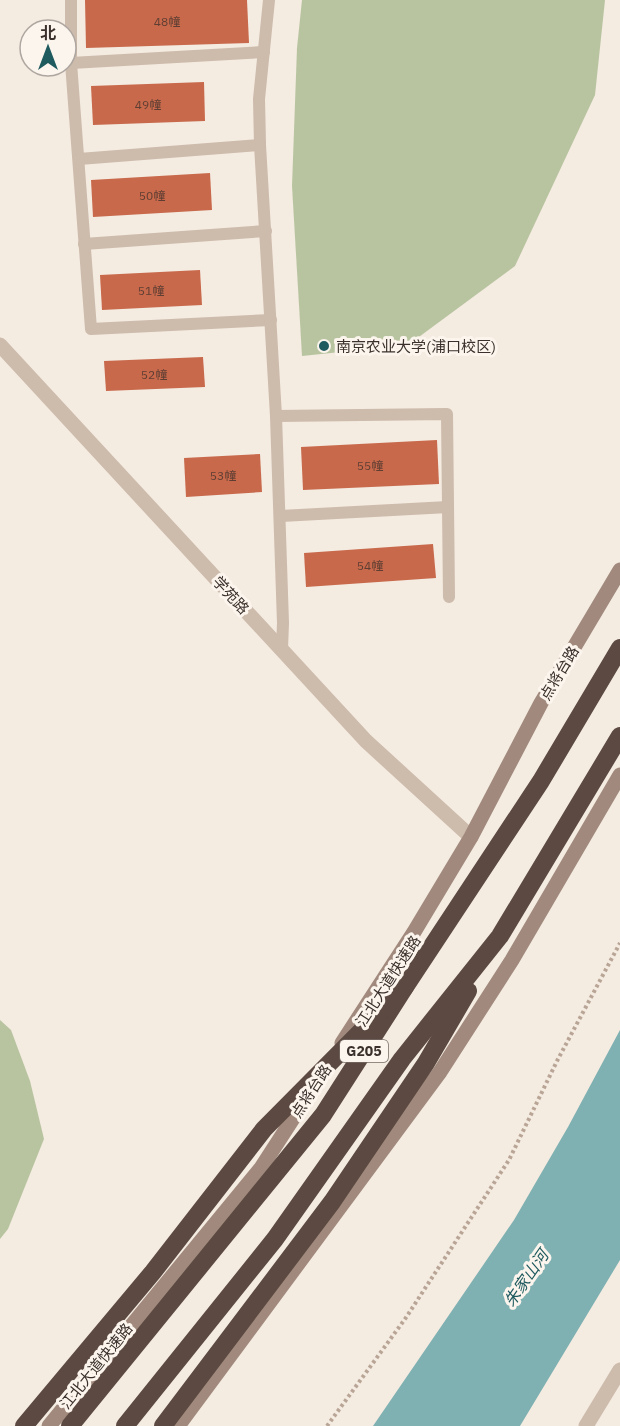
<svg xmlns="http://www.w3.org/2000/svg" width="620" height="1426" viewBox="0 0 620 1426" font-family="'IBM Plex Sans','Noto Sans SC',sans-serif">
  <rect width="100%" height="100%" fill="#f4ebe1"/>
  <g fill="#b8c4a0">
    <polygon points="302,0 605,0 595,95 515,266 408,345 302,356 292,186 297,48"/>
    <polygon points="0,1020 11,1030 30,1081 44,1139 8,1229 0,1239"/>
  </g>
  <polygon fill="#7fb0b2" points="620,1030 620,1260 520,1426 373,1426 514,1220 568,1127"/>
  <g fill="#c8694b">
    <polygon points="85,0 247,0 249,43 86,48"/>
    <polygon points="204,82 205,121 93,125 91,86"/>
    <polygon points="210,173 212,210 93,217 91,180"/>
    <polygon points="200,270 202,305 102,310 100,275"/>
    <polygon points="203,357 205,387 106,391 104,361"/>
    <polygon points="437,440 439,484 303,490 301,447"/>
    <polygon points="260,454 262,492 186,497 184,458"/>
    <polygon points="433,544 436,578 306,587 304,553"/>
  </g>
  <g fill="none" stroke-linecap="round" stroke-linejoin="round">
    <polyline stroke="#b9a596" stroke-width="4" stroke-dasharray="3 3" stroke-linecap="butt" points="327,1426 405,1319 509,1160 557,1061 620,943"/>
    <g stroke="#cdbbac" stroke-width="12">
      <polyline points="71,0 71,63 91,329 271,320"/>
      <polyline points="269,0 259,99 260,145 276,416 283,623 282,649"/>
      <polyline points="71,63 264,52"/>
      <polyline points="79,159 260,145"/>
      <polyline points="84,244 266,231"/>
      <polyline points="276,416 447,414 449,597"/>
      <polyline points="281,516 448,507"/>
    </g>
    <g stroke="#cdbbac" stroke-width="15">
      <polyline points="0,345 366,741 471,837"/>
      <polyline points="586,1426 620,1370"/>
    </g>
    <g stroke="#a18a7d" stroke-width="15">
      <polyline points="342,1043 414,932 471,837 541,703 620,570"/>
      <polyline points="49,1426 261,1168 316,1083"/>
      <polyline points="178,1426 440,1072 512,960 620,775"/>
    </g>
    <g stroke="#5c4a42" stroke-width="18">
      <polyline points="70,1426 323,1115 405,987 541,781 620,648"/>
      <polyline points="125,1426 275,1239 402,1059 500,936 620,736"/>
      <polyline points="163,1426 332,1202 426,1063 468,991"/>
    </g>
    <polyline stroke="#5c4a42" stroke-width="18" points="24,1426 153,1272 264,1129 405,987"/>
  </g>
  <circle fill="#1f5a5e" stroke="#fbf5ee" stroke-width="2" cx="324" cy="346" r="6"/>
  <g text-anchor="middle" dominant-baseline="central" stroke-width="6" stroke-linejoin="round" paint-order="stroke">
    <g font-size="12" fill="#5e3e33">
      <text x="167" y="21">48幢</text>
      <text x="148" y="104">49幢</text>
      <text x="152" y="195">50幢</text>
      <text x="151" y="290">51幢</text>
      <text x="154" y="374">52幢</text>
      <text x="370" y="465">55幢</text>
      <text x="223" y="475">53幢</text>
      <text x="370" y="565">54幢</text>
    </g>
    <rect fill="#fbf5ee" stroke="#756b66" stroke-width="1.5" x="340" y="1040" width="48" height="22" rx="4.5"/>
    <g font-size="14" font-weight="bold" fill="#3b302b">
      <text x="364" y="1051">G205</text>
    </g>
    <g font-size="15" fill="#3b302b" stroke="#fbf5ee" text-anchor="start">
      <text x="336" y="346">南京农业大学(浦口校区)</text>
    </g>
    <g font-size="15" fill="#3b302b" stroke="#fbf5ee">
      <text transform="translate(231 595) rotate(47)">学苑路</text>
      <text transform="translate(559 673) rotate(-59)">点将台路</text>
      <text transform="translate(388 981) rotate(-57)">江北大道快速路</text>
      <text transform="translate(311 1091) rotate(-57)">点将台路</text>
      <text transform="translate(96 1366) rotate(-51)">江北大道快速路</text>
    </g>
    <g font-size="16" font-style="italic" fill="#1f5a5e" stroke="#fbf5ee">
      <text transform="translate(526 1278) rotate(-55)">朱家山河</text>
    </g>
  </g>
  <g transform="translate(48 48)"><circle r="28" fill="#fbf5ee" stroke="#aea6a0" stroke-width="1.5"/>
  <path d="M0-4.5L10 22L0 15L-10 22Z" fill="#1f5a5e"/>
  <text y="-9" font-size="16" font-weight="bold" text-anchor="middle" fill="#3b302b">北</text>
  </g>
</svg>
